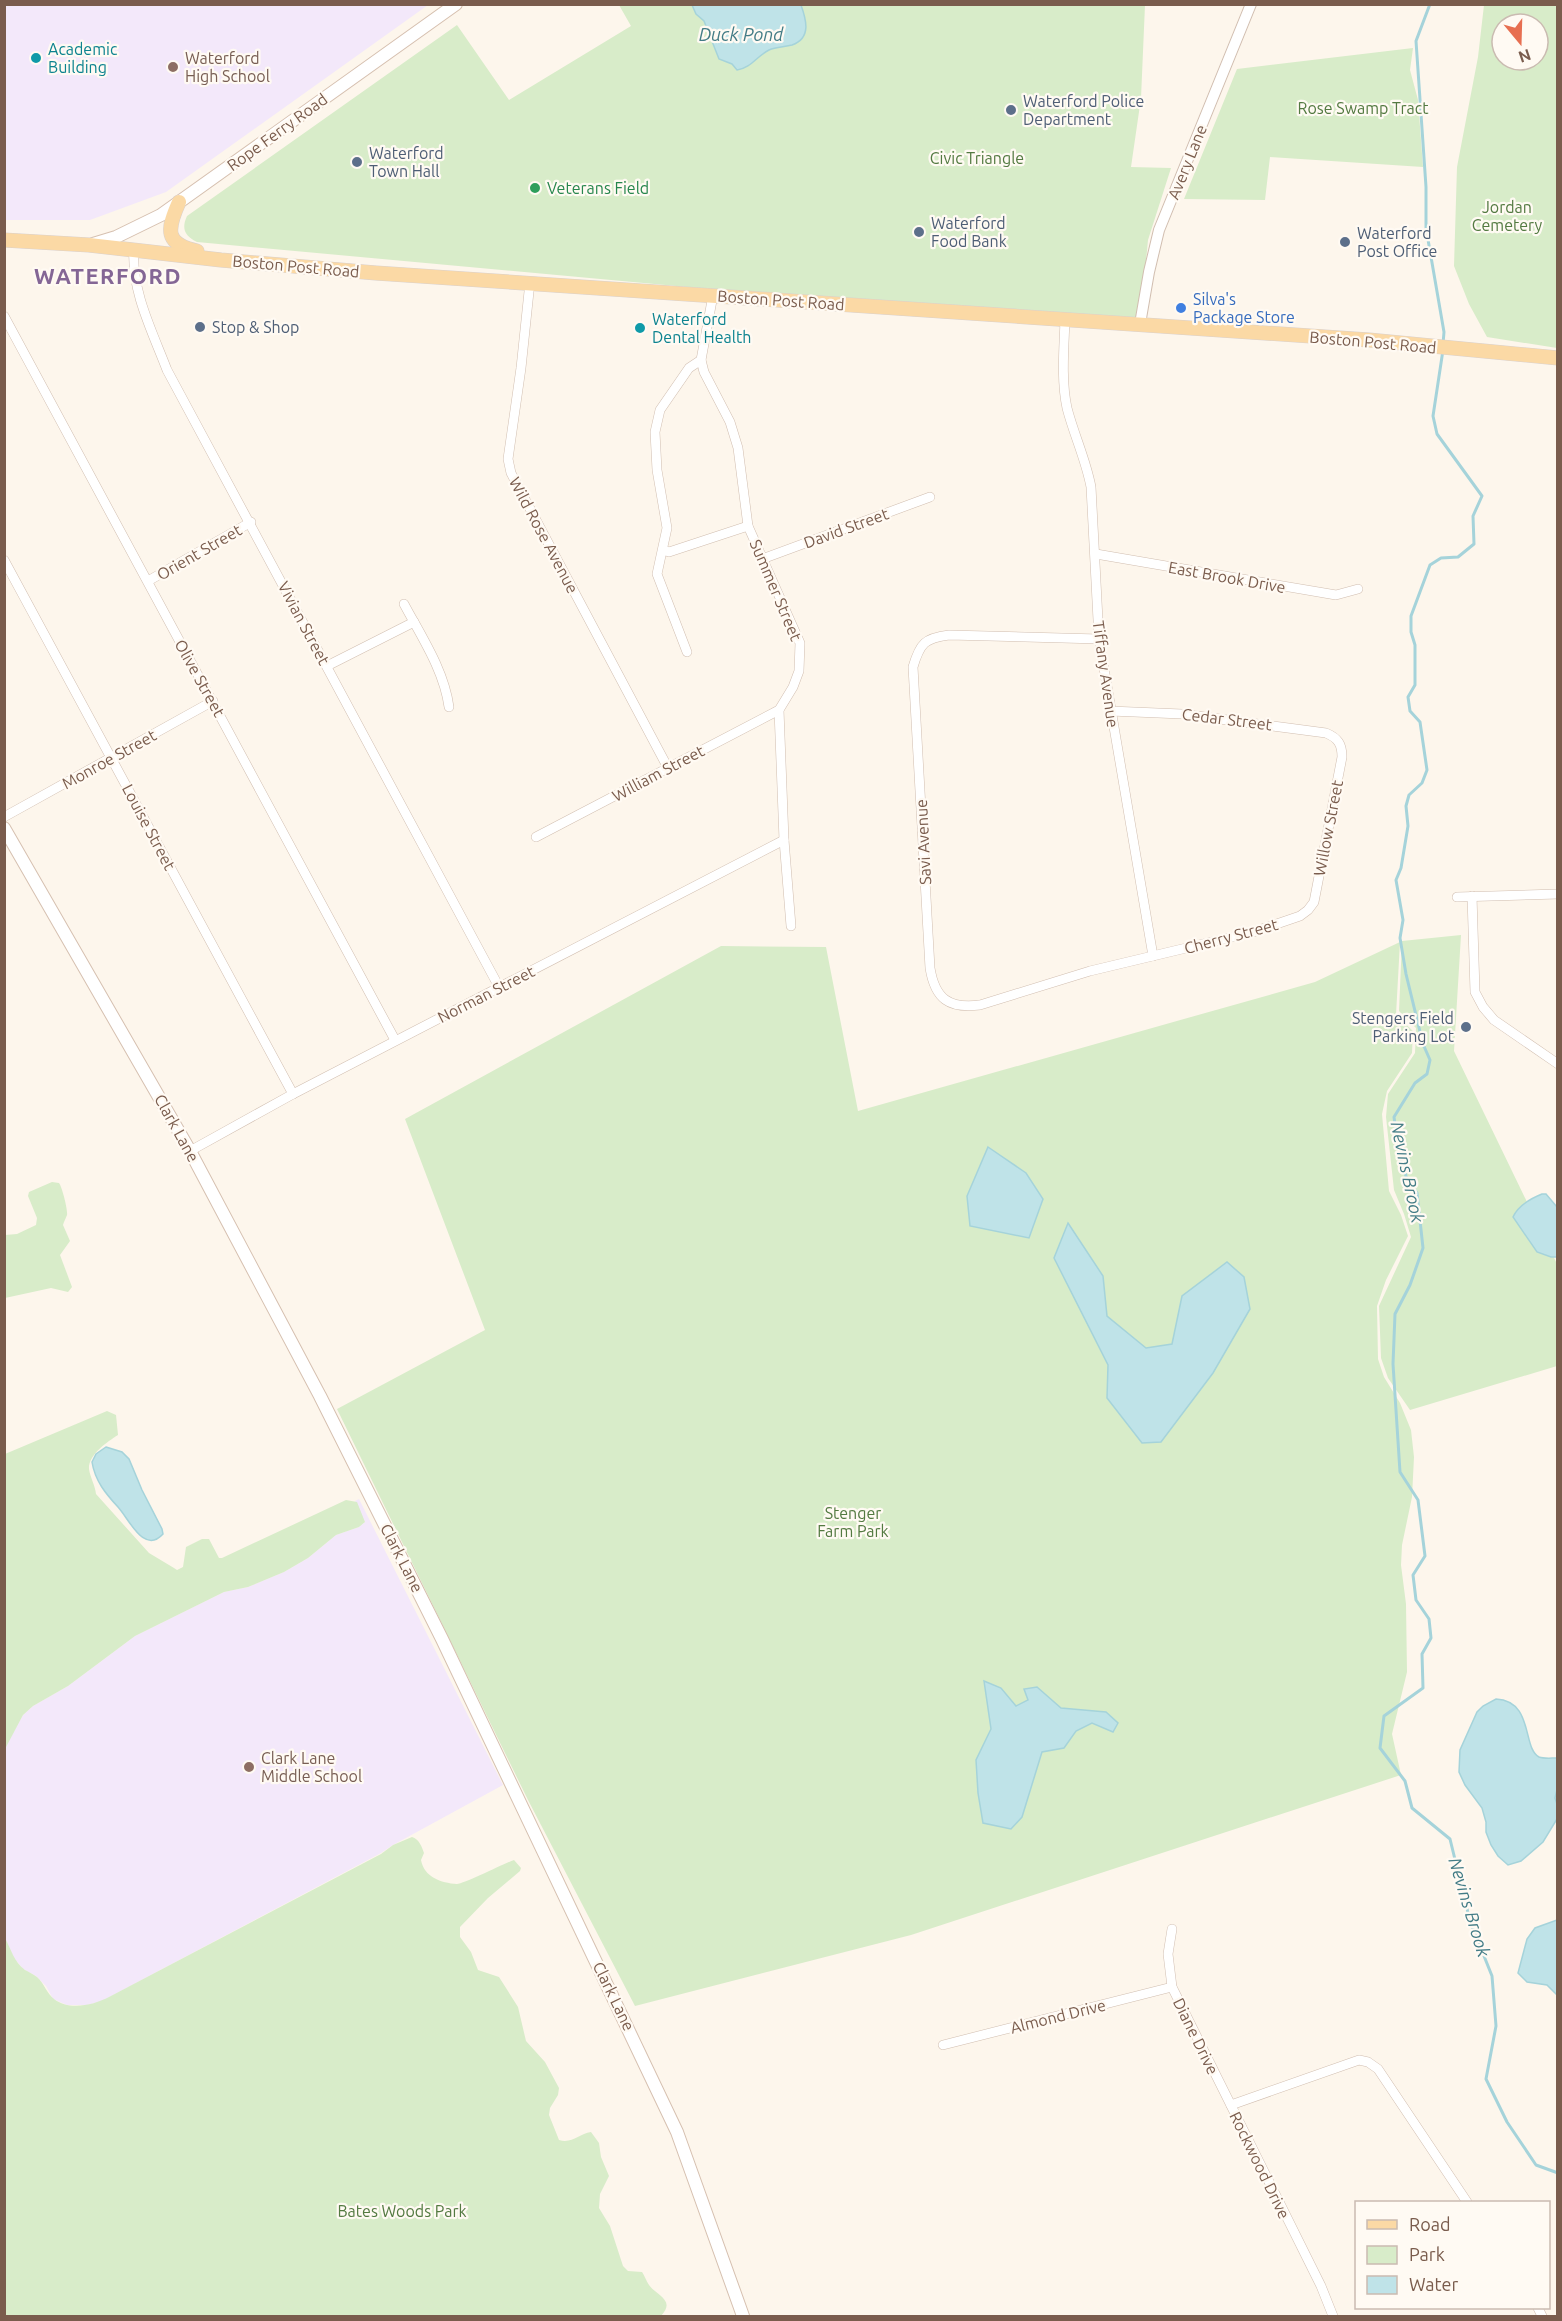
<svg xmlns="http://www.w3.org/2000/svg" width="1562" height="2321" viewBox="0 0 1562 2321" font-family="Ubuntu,sans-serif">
  <rect width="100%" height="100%" fill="#fdf6ec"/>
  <g fill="#f3e8fa">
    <polygon points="4,5 5,4 428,5 166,192 90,220 5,220"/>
    <polygon points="359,1499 503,1785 393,1845 381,1853 102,2001 88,2005 67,2005 53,1999 46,1986 36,1976 23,1969 14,1958 5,1938 4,1749 23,1715 33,1706 68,1686 135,1636 224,1592 248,1587 284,1572 308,1558 336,1535 359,1527 365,1522 355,1501"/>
  </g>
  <g fill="#d8ecc9" fill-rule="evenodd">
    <path d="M619,5h526l-4,93 -10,69 40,1 -23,72 -8,84 -442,-36 -501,-46c-12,-6 -16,-13 -10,-26l270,-191 52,75 122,-74z"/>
    <path d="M1484,5h73v343l-70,-11 -18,-33 -15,-38 3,-99 21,-110zM1502,24h36v36h-36z"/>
    <polygon points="1413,48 1410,70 1418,100 1423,167 1270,157 1265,200 1184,199 1237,69"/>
    <polygon points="1461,935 1454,1051 1557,1264 1557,1366 1410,1410 1388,1378 1381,1358 1379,1306 1411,1237 1404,1214 1394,1190 1386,1117 1388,1094 1415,1053 1416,1028 1399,1011 1402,941"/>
    <polygon points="1400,942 1396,1015 1413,1031 1412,1053 1387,1091 1382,1114 1389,1191 1401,1215 1408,1236 1386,1280 1377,1306 1378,1359 1384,1377 1400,1403 1411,1430 1414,1457 1412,1497 1402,1545 1401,1565 1406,1604 1407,1672 1392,1734 1401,1775 911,1935 635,2006 528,1800 337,1409 485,1330 405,1119 721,946 826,947 858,1111 1315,982"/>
    <path d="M52,1182l7,1c3,4 9,27 8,32 -1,3 -3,6 -4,10l7,16 -10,14 12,32 -4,5 -17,-4 -46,10v-63l12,-1 19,-9 1,-7 -9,-22 1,-4z"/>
    <path d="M107,1411l9,4 2,20c-11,7 -30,20 -29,34 1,8 6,16 7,25l53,59 25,15 3,2 6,-3 3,-20 16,-8h7l10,19h3l124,-58 11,2 8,20 -6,5 -23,8 -28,23 -24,14 -36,15 -24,5 -89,44 -67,50 -35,20 -10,9 -18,34v-295z"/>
    <path d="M412,1837c7,2 10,10 12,16l-3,7c3,17 20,23 36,24 7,0 46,-20 57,-24l7,8 -1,3 -32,27 -28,29v10l11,15 7,18 21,7 19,30 8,34 19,21 14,26 -1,7 -8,13 -1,7 10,25c13,4 20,-6 32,-8l8,11 2,14 8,19 -9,18 -1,14 11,18 13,40 5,5 14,1c3,4 4,9 7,13 8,11 27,15 12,31h-656v-378c6,11 9,24 20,32 4,2 8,4 12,7 7,6 10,17 17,22 15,12 40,6 55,-2l272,-143 12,-9z"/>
  </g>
  <g fill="#bfe3e8" stroke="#a5d3da" stroke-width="1.5">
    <path d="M692,5h109c5,14 11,33 -9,40 -7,2 -16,2 -23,5 -12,6 -18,18 -32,20l-5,-6 -13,-5 -15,-38 -8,-7z"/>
    <polygon points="988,1147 1026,1173 1043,1199 1029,1238 970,1226 967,1196"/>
    <path d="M1542,1194h4l11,13v50h-6l-14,-5 -24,-35c5,-11 19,-19 29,-23z"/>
    <polygon points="1068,1223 1103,1276 1107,1316 1146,1348 1172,1344 1182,1296 1227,1262 1244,1277 1250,1309 1213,1373 1161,1442 1142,1443 1107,1398 1108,1365 1054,1258"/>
    <path d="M106,1447l16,5 7,7 13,31 20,39 1,5c-19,21 -34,-15 -45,-27 -12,-13 -23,-26 -26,-45l4,-8z"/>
    <polygon points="984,1681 1001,1688 1016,1706 1028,1700 1024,1689 1037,1687 1061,1708 1106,1712 1118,1723 1113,1732 1092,1723 1076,1731 1064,1748 1042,1752 1022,1817 1011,1829 983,1823 978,1793 976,1760 991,1729"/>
    <path d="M1496,1699c38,2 26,49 43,58 5,2 12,1 18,1v32l-2,8 2,6v15l-14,23 -22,19 -13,4 -10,-9 -7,-11 -5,-13v-10l-4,-14 -17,-23 -6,-13 1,-22 17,-38 6,-6z"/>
    <polygon points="1557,1920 1558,1920 1557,1995 1547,1985 1527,1982 1518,1973 1527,1939 1535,1928"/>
  </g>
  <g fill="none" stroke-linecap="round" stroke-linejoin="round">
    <g stroke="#a5d3da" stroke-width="3">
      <polyline points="1430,4 1416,41 1426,187 1426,228 1444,332 1443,344"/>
      <polyline points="1443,350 1433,416 1437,434 1482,496 1473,516 1474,544 1458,557 1441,558 1430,565 1411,616 1411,632 1415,645 1415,685 1408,697 1410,711 1420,722 1427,770 1422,783 1409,795 1406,806 1408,826 1401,868 1396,880 1403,920 1400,938 1406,974 1423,1044 1430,1060 1427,1074 1415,1083 1394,1117 1398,1146 1407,1180 1417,1193 1423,1248 1410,1285 1395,1314 1393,1364 1400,1472 1418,1500 1425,1556 1413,1575 1416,1600 1429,1619 1431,1638 1422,1654 1423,1688 1384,1716 1380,1748 1405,1781 1412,1808 1450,1839 1470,1921 1492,1976 1496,2026 1486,2079 1507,2122 1536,2165 1558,2173"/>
    </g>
    <defs>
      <g id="minor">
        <path d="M134,250c-3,41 19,83 33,120l332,617"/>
        <polyline points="530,282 521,368 508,459 511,473 668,768"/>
        <polyline points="713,295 701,360 704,372 730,422 738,448 748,526 800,643 799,671 793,687 779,710 784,840 791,926"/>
        <polyline points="4,316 395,1040"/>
        <path d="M1065,320c-1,28 -4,60 2,88 7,27 19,52 24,79l8,152 54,317"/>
        <polyline points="663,550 669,552 748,526"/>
        <polyline points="1096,554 1336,595 1358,589"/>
        <polyline points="762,559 930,497"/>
        <polyline points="4,560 293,1094"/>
        <polyline points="148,581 251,522"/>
        <path d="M404,604c17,32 40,66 45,103"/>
        <path d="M1099,639l-150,-4c-24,3 -29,8 -36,32l17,301c5,31 19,41 50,37l110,-34 163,-39 47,-16 8,-6 6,-8 28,-145c0,-13 -4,-19 -16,-24l-144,-19 -72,-3"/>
        <polyline points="687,652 657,574 667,528 657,470 655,432 660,410 689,368 701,360"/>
        <polyline points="327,666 414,622"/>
        <polyline points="4,817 213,701"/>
        <polyline points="536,837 779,710"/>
        <polyline points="1472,896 1475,992 1483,1007 1494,1020 1558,1064"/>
        <polyline points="1457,897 1558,894"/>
        <polyline points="190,1151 293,1094 784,840"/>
        <polyline points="1172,1929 1168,1954 1172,1987 1321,2286 1333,2316"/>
        <polyline points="943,2045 1172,1987"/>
        <polyline points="1231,2105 1359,2060 1368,2062 1378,2069 1467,2202"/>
        <polyline points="1538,2308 1542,2316"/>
      </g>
      <polyline id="tertiary" points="1140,324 1149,272 1159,230 1251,4"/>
      <g id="secondary">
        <polyline points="93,244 116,237 161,215 456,4"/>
        <polyline points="4,828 190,1151 320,1396 442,1639 677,2132 743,2316"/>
      </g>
      <g id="primary">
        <path d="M179,202c-12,27 -15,42 18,49"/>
        <polyline points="4,240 89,245 221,260 376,273 1369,340 1558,358"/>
      </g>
    </defs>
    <use href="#minor" stroke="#d1beb0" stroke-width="10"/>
    <use href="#tertiary" stroke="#d1beb0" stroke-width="12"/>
    <use href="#secondary" stroke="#d6c0b0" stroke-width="14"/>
    <use href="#primary" stroke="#dad1cd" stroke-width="15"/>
    <use href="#minor" stroke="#fff" stroke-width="9"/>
    <use href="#tertiary" stroke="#fff" stroke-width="10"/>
    <use href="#secondary" stroke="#fff" stroke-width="12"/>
    <use href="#primary" stroke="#fbd9a5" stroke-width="14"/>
  </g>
  <g fill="#0f9aa8" stroke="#fffaf3" stroke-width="2">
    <circle cx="36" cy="58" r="6"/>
    <circle cx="640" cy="328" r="6"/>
  </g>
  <g fill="#8d6e63" stroke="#fffaf3" stroke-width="2">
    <circle cx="173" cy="67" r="6"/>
    <circle cx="249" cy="1767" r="6"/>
  </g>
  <g fill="#5c6f8a" stroke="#fffaf3" stroke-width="2">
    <circle cx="1011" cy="110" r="6"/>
    <circle cx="357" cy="162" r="6"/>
    <circle cx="919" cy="232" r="6"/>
    <circle cx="1345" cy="242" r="6"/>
    <circle cx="200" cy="327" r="6"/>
    <circle cx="1466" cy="1027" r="6"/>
  </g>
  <circle fill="#2e9e5b" stroke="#fffaf3" stroke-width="2" cx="535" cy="188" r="6"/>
  <circle fill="#3f7fe0" stroke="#fffaf3" stroke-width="2" cx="1181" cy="308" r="6"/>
  <g text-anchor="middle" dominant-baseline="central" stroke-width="4.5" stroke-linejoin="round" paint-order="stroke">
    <g font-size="16" fill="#0d838f" stroke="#fffaf3" text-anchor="start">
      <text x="48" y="49">Academic<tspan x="48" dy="18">Building</tspan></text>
      <text x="652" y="319">Waterford<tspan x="652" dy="18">Dental Health</tspan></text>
    </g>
    <g font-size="16" fill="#785e54" stroke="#fffaf3" text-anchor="start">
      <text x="185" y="58">Waterford<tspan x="185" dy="18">High School</tspan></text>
      <text x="261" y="1758">Clark Lane<tspan x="261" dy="18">Middle School</tspan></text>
    </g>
    <g font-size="16" fill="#4e5e75" stroke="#fffaf3" text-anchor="start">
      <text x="1023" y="101">Waterford Police<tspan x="1023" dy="18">Department</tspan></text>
      <text x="369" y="153">Waterford<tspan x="369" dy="18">Town Hall</tspan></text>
      <text x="931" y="223">Waterford<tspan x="931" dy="18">Food Bank</tspan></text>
      <text x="1357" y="233">Waterford<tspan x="1357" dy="18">Post Office</tspan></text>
      <text x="212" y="327">Stop &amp; Shop</text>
      <text x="1454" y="1018" text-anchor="end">Stengers Field<tspan x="1454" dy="18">Parking Lot</tspan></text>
    </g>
    <g font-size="16" fill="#537a41" stroke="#fffaf3">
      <text x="1363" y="108">Rose Swamp Tract</text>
      <text x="977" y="158">Civic Triangle</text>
      <text x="1507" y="207">Jordan<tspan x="1507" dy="18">Cemetery</tspan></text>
      <text x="853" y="1513">Stenger<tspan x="853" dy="18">Farm Park</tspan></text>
      <text x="402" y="2211">Bates Woods Park</text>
    </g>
    <g font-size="16" fill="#7a5c4d" stroke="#fffaf3">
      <text transform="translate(277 132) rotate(-36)">Rope Ferry Road</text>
      <text transform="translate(1187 162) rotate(-68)">Avery Lane</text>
      <text transform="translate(296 266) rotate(5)">Boston Post Road</text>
      <text transform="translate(781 300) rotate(4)">Boston Post Road</text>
      <text transform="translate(1373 342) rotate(5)">Boston Post Road</text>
      <text transform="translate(846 528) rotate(-20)">David Street</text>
      <text transform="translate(544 535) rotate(62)">Wild Rose Avenue</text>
      <text transform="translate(199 552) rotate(-30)">Orient Street</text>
      <text transform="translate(1227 577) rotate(10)">East Brook Drive</text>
      <text transform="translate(776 590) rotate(67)">Summer Street</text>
      <text transform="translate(304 623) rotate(62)">Vivian Street</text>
      <text transform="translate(1106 674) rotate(82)">Tiffany Avenue</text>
      <text transform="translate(200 678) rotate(61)">Olive Street</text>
      <text transform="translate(1227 719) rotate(7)">Cedar Street</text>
      <text transform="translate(109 759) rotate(-29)">Monroe Street</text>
      <text transform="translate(658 773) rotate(-28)">William Street</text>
      <text transform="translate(149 827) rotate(62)">Louise Street</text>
      <text transform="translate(1328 828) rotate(-79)">Willow Street</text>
      <text transform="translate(923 842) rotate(-93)">Savi Avenue</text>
      <text transform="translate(1231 936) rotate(-15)">Cherry Street</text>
      <text transform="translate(486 994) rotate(-27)">Norman Street</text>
      <text transform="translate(177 1128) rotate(61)">Clark Lane</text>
      <text transform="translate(402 1558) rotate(63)">Clark Lane</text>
      <text transform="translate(614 1996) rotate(64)">Clark Lane</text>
      <text transform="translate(1058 2016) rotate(-14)">Almond Drive</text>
      <text transform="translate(1196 2036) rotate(64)">Diane Drive</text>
      <text transform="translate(1260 2165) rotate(64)">Rockwood Drive</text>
    </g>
    <g font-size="16" fill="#27864d" stroke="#fffaf3" text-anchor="start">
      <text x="547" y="188">Veterans Field</text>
    </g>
    <g font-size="16" fill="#366cbe" stroke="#fffaf3" text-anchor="start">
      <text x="1193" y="299">Silva's<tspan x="1193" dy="18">Package Store</tspan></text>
    </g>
    <g font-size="18" font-style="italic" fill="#437c86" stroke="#fffaf3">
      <text x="741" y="34">Duck Pond</text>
      <text transform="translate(1408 1172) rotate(78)">Nevins Brook</text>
      <text transform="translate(1470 1907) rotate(73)">Nevins Brook</text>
    </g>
    <g font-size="22" font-weight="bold" letter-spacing="1.5" fill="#846695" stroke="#fffaf3">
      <text x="108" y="275">WATERFORD</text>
    </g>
  </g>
  <rect width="1562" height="2321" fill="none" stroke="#7a5c4d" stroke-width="12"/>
  <rect x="1355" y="2201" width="195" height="108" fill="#fffaf3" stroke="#cabbb1" stroke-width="1.5"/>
  <rect x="1367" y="2220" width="30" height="9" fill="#fbd9a5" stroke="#cabbb1" stroke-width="1.5"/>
  <text x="1409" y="2231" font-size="18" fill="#7a5c4d">Road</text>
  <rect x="1367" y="2246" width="30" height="18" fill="#d8ecc9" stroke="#cabbb1" stroke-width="1.5"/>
  <text x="1409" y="2261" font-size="18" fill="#7a5c4d">Park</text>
  <rect x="1367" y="2276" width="30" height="18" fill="#bfe3e8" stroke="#cabbb1" stroke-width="1.5"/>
  <text x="1409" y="2291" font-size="18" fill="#7a5c4d">Water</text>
  <g transform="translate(1520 42) rotate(161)"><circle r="28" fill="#fffaf3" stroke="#cabbb1" stroke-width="1.5"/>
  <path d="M0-4.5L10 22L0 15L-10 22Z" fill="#e76f51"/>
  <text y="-9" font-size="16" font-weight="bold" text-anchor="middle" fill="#7a5c4d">N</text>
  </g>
</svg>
